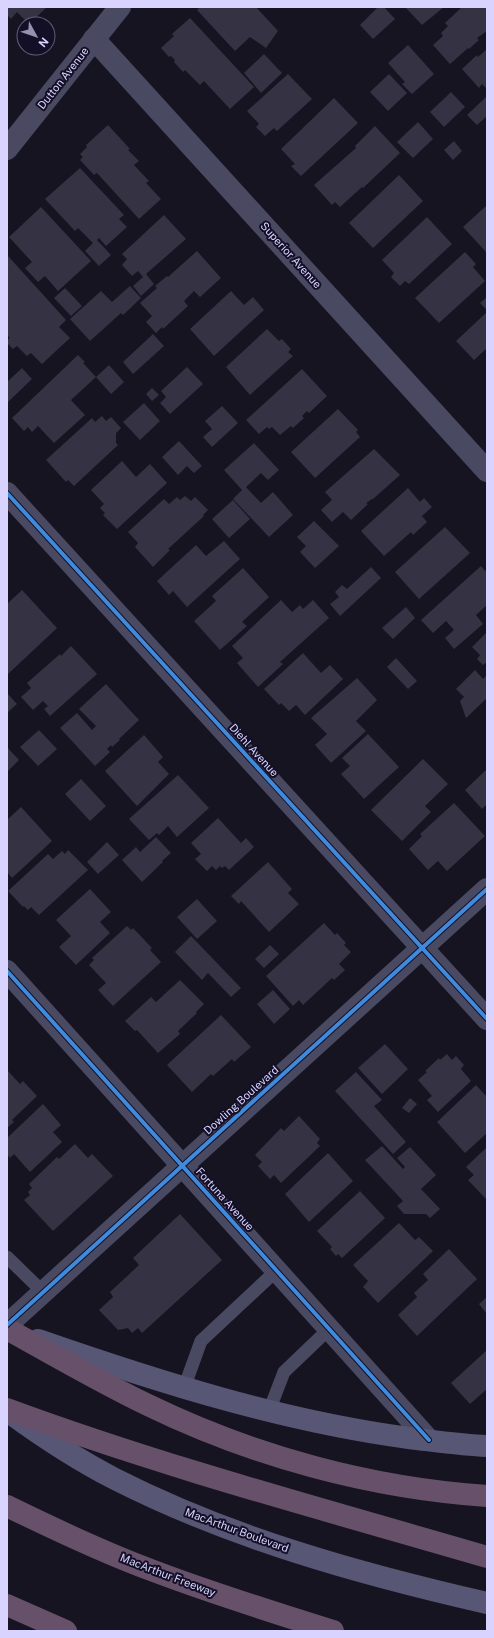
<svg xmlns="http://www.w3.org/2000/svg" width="494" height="1638" viewBox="0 0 494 1638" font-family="'Public Sans',sans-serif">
  <rect width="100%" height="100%" fill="#161421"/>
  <g fill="#343243">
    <polygon points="7,7 47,7 29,24 17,12 11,19 7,15"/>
    <polygon points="200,7 256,7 278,31 266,48 250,37 235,51 197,10"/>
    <polygon points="378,7 384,7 395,19 373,39 360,25"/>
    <polygon points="405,7 444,7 422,25"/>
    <polygon points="462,7 487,7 487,31 477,38 479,40 469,49 468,48 450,64 433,45 443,36 441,33 448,26 445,23"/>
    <polygon points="190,18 254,87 230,109 204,81 200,85 185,70 183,72 174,62 175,60 171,56 169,57 161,48 174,36 172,34"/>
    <polygon points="408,45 434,74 412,94 402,84 405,82 388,63"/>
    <polygon points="487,49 487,89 482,84 479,88 462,69 477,55 478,57"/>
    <polygon points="264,54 282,73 261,93 244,73"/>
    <polygon points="288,74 312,99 277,131 274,128 265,136 256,127 259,124 247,111"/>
    <polygon points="389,74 407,93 388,111 370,92"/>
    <polygon points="451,92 465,107 444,127 430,112"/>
    <polygon points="487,96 487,116 477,125 467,115"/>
    <polygon points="334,98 358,123 301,176 291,166 295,164 281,149"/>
    <polygon points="418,122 433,139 413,158 397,142"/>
    <polygon points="108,125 130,149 128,150 139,161 134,165 149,181 146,183 161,199 139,219 97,173 94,175 80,160 83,157 80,154 87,147 86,145"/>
    <polygon points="375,126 400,153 363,188 362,187 340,207 335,202 332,205 314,185 356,148 355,146"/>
    <polygon points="454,141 462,151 453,160 444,150"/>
    <polygon points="80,168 124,215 119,219 127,227 106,246 99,238 97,240 111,255 99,266 85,251 93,243 78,228 75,231 45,199"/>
    <polygon points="399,175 423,201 373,248 349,223"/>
    <polygon points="486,206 487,207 487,253 463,227"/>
    <polygon points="41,207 91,261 58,291 45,276 38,282 25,268 32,262 9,237"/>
    <polygon points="164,215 186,239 146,274 154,284 141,296 133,286 143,277 138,271 132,276 122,265 127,259 122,254"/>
    <polygon points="427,217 452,244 409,284 405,281 400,286 391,277 394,273 382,260"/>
    <polygon points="197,251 221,278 200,297 194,291 184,301 188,306 163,329 162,327 156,333 146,322 152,316 140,303 157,288 155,286 167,276 168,277"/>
    <polygon points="465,252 476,264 473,267 485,281 439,323 415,298"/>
    <polygon points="8,256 66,320 59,327 70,338 42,364 31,353 27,356 17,346 13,349 7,343 7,340 10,338 7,335 7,258"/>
    <polygon points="130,286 141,298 123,315 121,313 90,341 70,319 101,291 112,302"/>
    <polygon points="65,288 82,306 71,316 54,298"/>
    <polygon points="231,291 244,305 253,297 264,310 214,356 190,329"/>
    <polygon points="487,297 487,310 480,303"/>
    <polygon points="487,312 487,350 486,349 474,360 456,341"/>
    <polygon points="267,329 279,341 282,339 291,349 288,352 293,356 250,395 226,367"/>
    <polygon points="153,334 164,346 133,374 123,362"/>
    <polygon points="78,355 85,362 83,363 96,377 71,400 85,415 54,443 38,426 32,432 28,427 24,431 12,418"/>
    <polygon points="109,365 124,382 111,394 96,377"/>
    <polygon points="187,367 203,384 170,414 160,403 166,397 161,391"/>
    <polygon points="22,368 32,379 7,403 7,382"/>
    <polygon points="302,369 327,396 309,413 307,411 302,416 304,418 293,428 291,426 280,435 272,427 269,429 267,427 259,434 246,420"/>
    <polygon points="152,388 159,395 152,401 146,394"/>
    <polygon points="144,403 160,421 140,440 123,422"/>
    <polygon points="222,406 238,423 212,447 203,437 212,429 205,421"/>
    <polygon points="338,409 358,430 356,432 360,437 315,478 291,452"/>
    <polygon points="102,416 106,421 111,417 121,428 116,433 116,443 118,445 74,486 68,480 66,482 46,460 92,418 95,422"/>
    <polygon points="179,441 202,466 194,473 187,466 178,475 162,457"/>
    <polygon points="254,443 279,470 268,480 261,473 246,487 261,503 273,492 293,515 269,537 233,499 242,490 224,470"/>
    <polygon points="374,449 400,475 373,499 372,499 366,503 368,504 351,520 343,512 332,522 321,510 332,500 325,492"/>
    <polygon points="122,461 136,477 150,464 167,483 117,529 103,515 105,513 100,508 104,504 91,490"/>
    <polygon points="408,488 420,502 424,498 432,507 422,516 427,522 413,535 411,532 384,556 361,531"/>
    <polygon points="185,496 191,501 195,497 208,510 203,515 204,516 168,549 170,550 153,567 135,547 138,543 128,532 164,499 169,504 177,497 180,500"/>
    <polygon points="233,500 250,519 229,538 212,519"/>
    <polygon points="314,521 339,546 315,568 300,552 306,546 297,537"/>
    <polygon points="445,527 470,553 419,599 395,572"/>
    <polygon points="224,541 240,559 187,607 173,591 169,595 157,581 196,545 206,556"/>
    <polygon points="481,566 487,573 487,605 476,615 483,624 454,649 445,638 454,630 446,621 433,633 421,620"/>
    <polygon points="371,567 381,578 340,616 330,604 339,597 335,592 342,585 347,589"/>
    <polygon points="243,568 269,597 242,622 247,626 220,650 194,621 216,601 212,596"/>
    <polygon points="22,590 57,628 7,675 7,604"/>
    <polygon points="281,600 292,612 300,605 303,609 313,600 329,618 280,662 283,664 258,687 237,663 243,658 232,646"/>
    <polygon points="406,607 415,618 393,639 382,628"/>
    <polygon points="487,632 487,662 483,665 477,659 480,655 472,647"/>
    <polygon points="71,646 97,674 50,716 44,709 48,706 43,701 33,710 21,697 31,688 27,683 60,654 61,656"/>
    <polygon points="303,653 321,673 330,665 343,679 305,715 296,705 289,711 281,703 279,705 264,689"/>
    <polygon points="396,658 417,681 408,689 387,667"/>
    <polygon points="475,670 483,679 487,675 487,698 466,718 460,701 464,697 456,689"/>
    <polygon points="357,678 377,700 356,721 366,731 331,763 315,745 327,734 311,718"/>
    <polygon points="106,684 139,720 119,739 120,740 112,747 111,745 107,749 110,752 95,766 60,728 77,713 92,730 96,726 79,709"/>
    <polygon points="7,693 17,704 7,713"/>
    <polygon points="39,730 57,749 38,766 20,747"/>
    <polygon points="368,734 399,767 364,799 341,774 350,766 342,758"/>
    <polygon points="144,735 163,757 158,762 169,774 137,806 105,771"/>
    <polygon points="7,747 19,760 7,772"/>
    <polygon points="423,759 448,784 425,806 431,812 402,841 371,810"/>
    <polygon points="487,769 487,804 482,809 465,790"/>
    <polygon points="178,775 209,808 177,837 168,826 159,835 157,833 149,840 129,819"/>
    <polygon points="81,779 106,806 90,821 65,794"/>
    <polygon points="454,803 485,836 447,871 438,861 428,870 409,849 422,836 420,834"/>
    <polygon points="21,807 52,841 12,878 7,872 7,820"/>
    <polygon points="218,818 241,843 246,838 254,847 229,870 225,866 222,868 220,866 216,870 212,866 207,871 195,859 201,854 191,843"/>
    <polygon points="156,837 171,853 162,861 163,862 142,882 122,860 136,847 140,852"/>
    <polygon points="107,842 119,855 98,874 87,862"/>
    <polygon points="68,850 88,870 39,915 31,907 28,910 24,906 23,907 8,891 48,854 53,859 62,851 65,854"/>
    <polygon points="268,862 292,889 288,893 299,904 269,932 241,901 239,904 231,896"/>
    <polygon points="90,889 111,912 100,922 110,933 76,965 59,947 71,936 56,920"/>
    <polygon points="197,899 217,921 197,939 177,917"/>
    <polygon points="324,923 335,935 337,933 346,943 344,945 351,952 339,964 345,970 334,980 332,978 303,1005 299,1000 293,1006 266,976"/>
    <polygon points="127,926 131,930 133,928 152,948 150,950 161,962 113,1006 98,990 106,983 89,965 94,960 92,958"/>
    <polygon points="191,936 241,988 231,997 208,973 202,980 175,952"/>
    <polygon points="270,945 279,954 264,968 255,959"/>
    <polygon points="180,980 204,1004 196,1012 197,1013 178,1031 180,1034 158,1053 137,1030 135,1031 125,1021 151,997 156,1002"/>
    <polygon points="273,990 290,1009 274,1024 257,1004"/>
    <polygon points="221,1015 251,1047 234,1062 232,1059 213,1076 211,1074 192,1092 167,1065"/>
    <polygon points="385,1044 408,1069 382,1094 358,1068"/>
    <polygon points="447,1054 452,1060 456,1056 464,1065 461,1069 471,1081 438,1112 427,1100 432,1096 418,1080 427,1072 425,1071 439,1058 440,1060"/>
    <polygon points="8,1071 20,1084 23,1081 37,1096 12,1120 14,1122 7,1128"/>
    <polygon points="356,1072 382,1100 374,1106 406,1142 393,1154 335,1091"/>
    <polygon points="476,1085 487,1097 487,1133 465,1153 437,1122"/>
    <polygon points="410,1098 417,1104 409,1113 402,1108"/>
    <polygon points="43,1104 61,1125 53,1132 62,1142 30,1172 14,1154 10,1158 7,1154 7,1138"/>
    <polygon points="299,1116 320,1139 317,1143 320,1146 281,1183 274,1175 270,1179 258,1166 262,1162 255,1155 281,1128 284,1131"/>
    <polygon points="75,1144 88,1158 92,1154 113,1176 53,1231 24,1200 30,1195 28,1192 32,1188 29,1184 57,1157 59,1159"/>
    <polygon points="382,1146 403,1169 405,1167 397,1158 410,1147 436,1175 421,1189 440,1209 430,1218 426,1214 404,1214 397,1206 403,1201 365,1160"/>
    <polygon points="487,1147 487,1200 468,1180 474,1175 466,1167"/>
    <polygon points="328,1153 353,1181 309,1222 285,1194"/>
    <polygon points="360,1191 385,1218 342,1258 338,1254 336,1256 330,1249 332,1247 317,1231"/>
    <polygon points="180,1214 222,1260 142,1333 138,1328 132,1333 128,1328 118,1330 99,1310 113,1297 110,1292 139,1265 133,1258"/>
    <polygon points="399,1223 415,1240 419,1237 433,1251 378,1303 363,1287 368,1281 353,1265"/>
    <polygon points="449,1249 477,1279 417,1336 398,1315 417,1297 414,1293 428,1280 423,1274"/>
    <polygon points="487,1297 487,1314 479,1304"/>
    <polygon points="487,1350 487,1389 470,1404 451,1383"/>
  </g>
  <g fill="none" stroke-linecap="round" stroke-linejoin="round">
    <g stroke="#4a4962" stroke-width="13">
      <polyline points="7,1257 43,1292"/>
      <polyline points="184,1388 201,1341 277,1270"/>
      <polyline points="269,1411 284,1372 329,1329"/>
    </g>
    <g stroke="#4a4962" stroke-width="22">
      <polyline points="94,39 487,471"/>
      <polyline points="7,493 487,1019"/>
      <polyline points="7,971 429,1440"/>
      <polyline points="7,1325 487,889"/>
    </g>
    <polyline stroke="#4a4962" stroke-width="22" points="7,149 120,7"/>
    <g stroke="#575674" stroke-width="22">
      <path d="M38,1340c121,42 244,81 371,98 26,3 52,7 78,8"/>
      <path d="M10,1413c33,24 68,47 105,66 116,59 245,95 372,124"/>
    </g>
    <g stroke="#67516a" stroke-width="22">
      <path d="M7,1329c47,26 93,53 141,76 105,51 222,83 339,91"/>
      <path d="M7,1409c157,58 319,101 480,148"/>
      <path d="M7,1506c47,23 95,46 144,64 60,23 121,42 182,61"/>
      <polyline points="7,1605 66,1631"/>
    </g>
    <defs>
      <g id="cycleway">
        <polyline points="7,493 487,1019"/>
        <polyline points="7,971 429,1440"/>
        <polyline points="7,1325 487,889"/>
      </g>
    </defs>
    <use href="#cycleway" stroke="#130f26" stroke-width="6"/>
    <use href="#cycleway" stroke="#408adc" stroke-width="4"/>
  </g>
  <g text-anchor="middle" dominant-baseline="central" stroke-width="4" stroke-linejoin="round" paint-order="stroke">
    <g font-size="11" fill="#d9d4ff" stroke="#130f26">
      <text transform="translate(63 78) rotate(-52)">Dutton Avenue</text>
      <text transform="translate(291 255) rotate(48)">Superior Avenue</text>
      <text transform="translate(254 750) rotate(48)">Diehl Avenue</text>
      <text transform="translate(241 1100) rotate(-42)">Dowling Boulevard</text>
      <text transform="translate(225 1199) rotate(48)">Fortuna Avenue</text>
      <text transform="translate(237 1530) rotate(20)">MacArthur Boulevard</text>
      <text transform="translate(168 1575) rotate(21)">MacArthur Freeway</text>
    </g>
  </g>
  <rect width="494" height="1638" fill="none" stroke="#d9d4ff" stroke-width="16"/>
  <g transform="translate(36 36) rotate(130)"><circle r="19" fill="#130f26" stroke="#625e7d"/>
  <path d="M0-3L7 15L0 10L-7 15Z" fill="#9591b1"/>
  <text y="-6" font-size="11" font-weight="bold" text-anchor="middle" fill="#d9d4ff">N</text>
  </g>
</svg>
